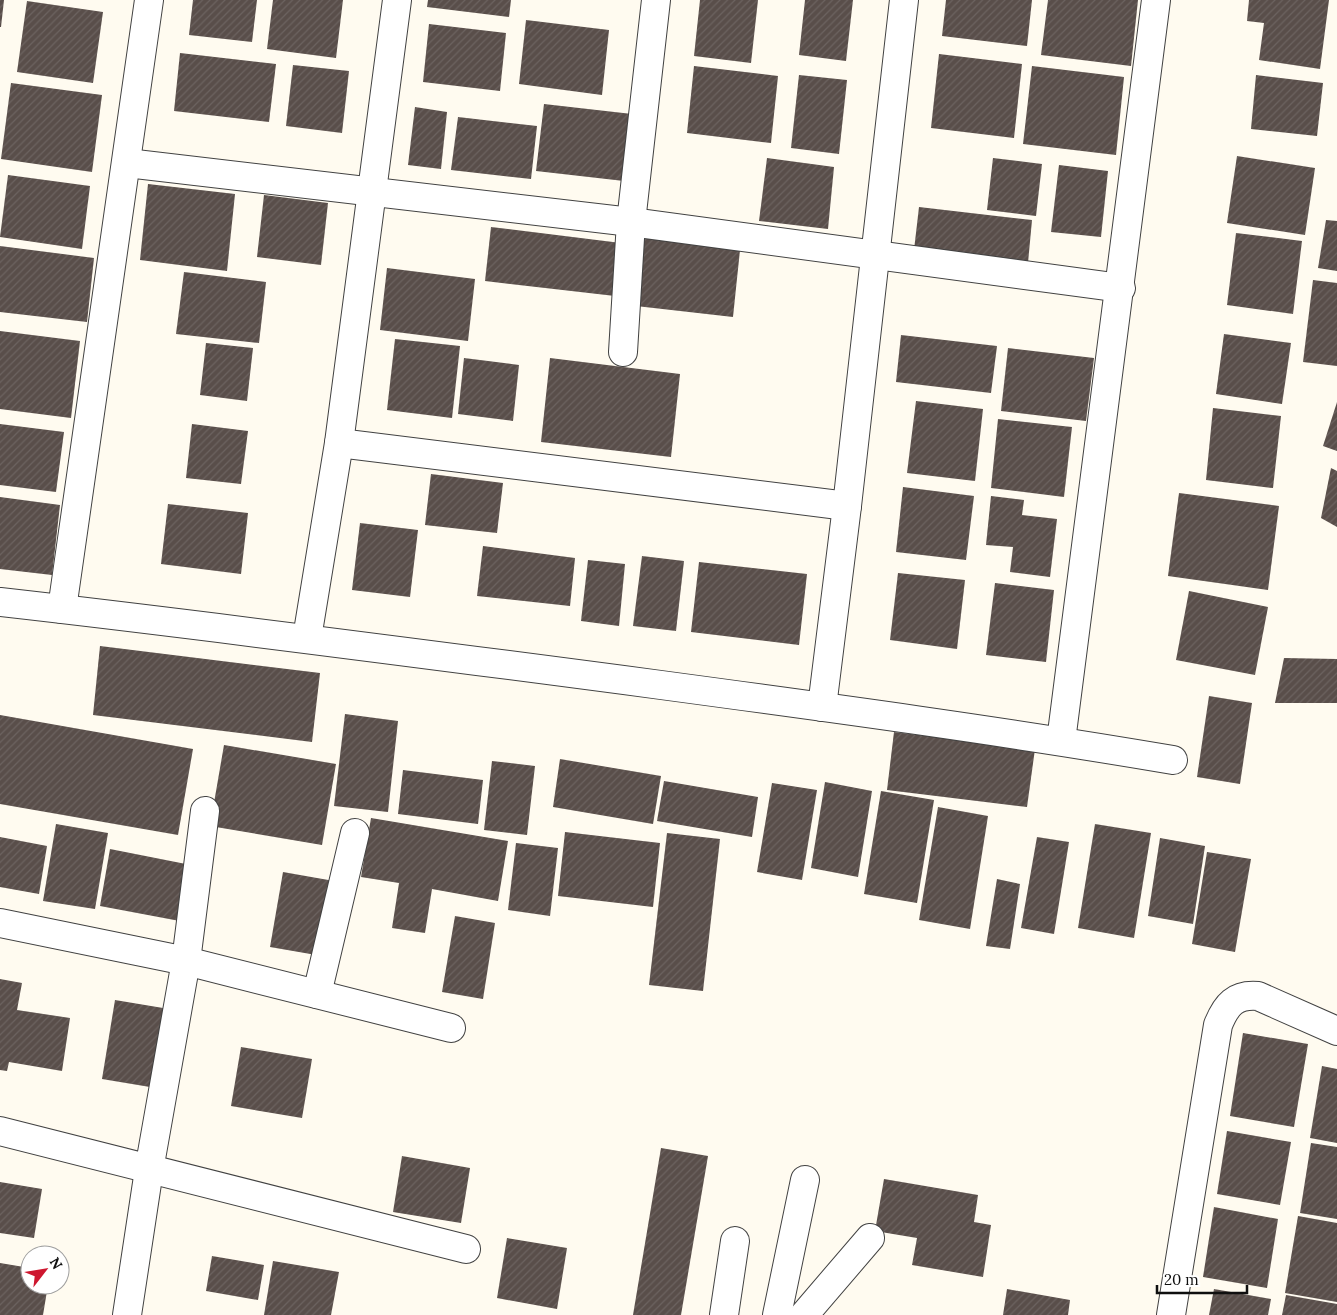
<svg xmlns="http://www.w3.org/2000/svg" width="1337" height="1315" viewBox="0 0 1337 1315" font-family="Lora,serif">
  <defs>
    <pattern id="building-hatch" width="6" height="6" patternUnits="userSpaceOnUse" patternTransform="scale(1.25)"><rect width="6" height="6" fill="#594e4a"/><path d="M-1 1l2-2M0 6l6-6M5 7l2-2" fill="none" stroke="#6c6360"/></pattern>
  </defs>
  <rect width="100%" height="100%" fill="#fffbf0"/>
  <g fill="url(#building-hatch)">
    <polygon points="0,0 4,0 1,27 0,27"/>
    <polygon points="193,0 257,0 252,42 189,35"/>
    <polygon points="273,0 343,0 336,58 267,49"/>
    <polygon points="428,0 511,0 509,17 427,7"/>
    <polygon points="700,0 758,0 751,63 694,56"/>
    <polygon points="805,0 853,0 846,61 799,55"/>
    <polygon points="946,0 1032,0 1027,46 942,36"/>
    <polygon points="1048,0 1138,0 1131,66 1041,55"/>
    <polygon points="1249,0 1329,0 1320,69 1259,60 1264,23 1247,21"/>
    <polygon points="27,1 103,12 93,83 17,72"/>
    <polygon points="526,20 609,30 602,95 519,84"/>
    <polygon points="429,24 506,33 500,91 423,82"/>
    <polygon points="180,53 276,64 269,122 174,111"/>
    <polygon points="939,54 1022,64 1014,138 931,128"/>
    <polygon points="293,65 349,71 342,133 286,126"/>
    <polygon points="694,66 778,76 771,143 687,133"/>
    <polygon points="1032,66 1124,77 1116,155 1023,144"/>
    <polygon points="799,75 847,80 839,154 791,148"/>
    <polygon points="1256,75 1323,83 1317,136 1251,129"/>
    <polygon points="11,83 102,95 92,172 1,159"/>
    <polygon points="544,104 632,114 624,181 536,171"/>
    <polygon points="415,107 447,112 441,169 408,165"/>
    <polygon points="458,117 537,126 531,179 451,170"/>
    <polygon points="1237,156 1315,168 1305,235 1227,223"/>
    <polygon points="767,158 834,167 828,229 759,221"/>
    <polygon points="993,158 1042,164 1036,216 987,210"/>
    <polygon points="1059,165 1108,171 1101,237 1051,232"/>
    <polygon points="8,175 90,186 82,249 0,237"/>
    <polygon points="148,184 235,194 227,271 140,260"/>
    <polygon points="264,195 328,203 321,265 257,257"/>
    <polygon points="919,207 1032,220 1028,263 914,250"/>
    <polygon points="1326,220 1337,221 1337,271 1318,268"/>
    <polygon points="491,227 621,243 615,296 485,281"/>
    <polygon points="1236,233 1302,241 1293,314 1227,305"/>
    <polygon points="643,238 740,250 733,317 636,306"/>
    <polygon points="0,246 94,258 87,322 0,312"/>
    <polygon points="387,268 475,279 468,341 380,330"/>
    <polygon points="184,272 266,282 259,343 176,334"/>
    <polygon points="1313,280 1337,283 1337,366 1303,362"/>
    <polygon points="0,331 80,341 71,418 0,409"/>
    <polygon points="1224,334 1291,343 1282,404 1216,394"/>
    <polygon points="901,335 997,346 991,393 896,382"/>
    <polygon points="395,339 460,346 452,418 387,410"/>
    <polygon points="206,343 253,348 247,401 200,395"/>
    <polygon points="1008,348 1094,358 1086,421 1001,411"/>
    <polygon points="464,358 519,365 513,421 458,414"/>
    <polygon points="550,358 680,374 671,457 541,442"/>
    <polygon points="916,401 983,409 975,481 907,473"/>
    <polygon points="1337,402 1337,451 1323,446"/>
    <polygon points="1213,408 1281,416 1273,488 1206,480"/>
    <polygon points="998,419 1072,427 1064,497 991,488"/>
    <polygon points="0,424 64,432 56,492 0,485"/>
    <polygon points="192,424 248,431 241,484 186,478"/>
    <polygon points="1331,468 1337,471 1337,527 1321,518"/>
    <polygon points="431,474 503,483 497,533 425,525"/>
    <polygon points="903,487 974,496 966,560 896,552"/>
    <polygon points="1179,493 1279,506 1268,590 1168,576"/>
    <polygon points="991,496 1024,500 1022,515 1057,519 1050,577 1010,572 1013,547 986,545"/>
    <polygon points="0,497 60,505 52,575 0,569"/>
    <polygon points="168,504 248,513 241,574 161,564"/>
    <polygon points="360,523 418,530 410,597 352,590"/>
    <polygon points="483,546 575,558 570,606 477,596"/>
    <polygon points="642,556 684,561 676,631 633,626"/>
    <polygon points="588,560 625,564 619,626 581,621"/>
    <polygon points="699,562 807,574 799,645 691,632"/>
    <polygon points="898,573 965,580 957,649 890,640"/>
    <polygon points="995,583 1054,590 1046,662 986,655"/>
    <polygon points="1189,591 1268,607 1255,675 1176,660"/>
    <polygon points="100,646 320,673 312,742 93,715"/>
    <polygon points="1284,658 1337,659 1337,703 1275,703"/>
    <polygon points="1209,696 1252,703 1240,784 1197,777"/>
    <polygon points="345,714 398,721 388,812 334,806"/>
    <polygon points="0,715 193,749 178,835 0,804"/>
    <polygon points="894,732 1035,749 1027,807 887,790"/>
    <polygon points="224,745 336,764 322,845 210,826"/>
    <polygon points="560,759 661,776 653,824 553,807"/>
    <polygon points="492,761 535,766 527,835 484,830"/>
    <polygon points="403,770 483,780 478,824 398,814"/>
    <polygon points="664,781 758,797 752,837 657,821"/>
    <polygon points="825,782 872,791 858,877 811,868"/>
    <polygon points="772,783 817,790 802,880 757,872"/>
    <polygon points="881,791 934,800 917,903 864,894"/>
    <polygon points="938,807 988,816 970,929 919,920"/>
    <polygon points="371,818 508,841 498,901 432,889 425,933 392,928 399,883 361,877"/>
    <polygon points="56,824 108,833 95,909 43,901"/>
    <polygon points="1095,824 1151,833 1134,938 1078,928"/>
    <polygon points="565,832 660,843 653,907 558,896"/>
    <polygon points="667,833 720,839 703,991 649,985"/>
    <polygon points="0,837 47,846 39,894 0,887"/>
    <polygon points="1037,837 1069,842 1054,934 1021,928"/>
    <polygon points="1160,838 1205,846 1193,924 1148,916"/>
    <polygon points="516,843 558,848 550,916 508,910"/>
    <polygon points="110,849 196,866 185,922 100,906"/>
    <polygon points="1207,852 1251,859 1235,952 1192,944"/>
    <polygon points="283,872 334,881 322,956 270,947"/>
    <polygon points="997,879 1020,884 1010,949 986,946"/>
    <polygon points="455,916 495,923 483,999 442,992"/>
    <polygon points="0,979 22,983 17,1010 70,1018 62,1071 9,1062 7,1071 0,1070"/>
    <polygon points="115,1000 169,1009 156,1088 102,1079"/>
    <polygon points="1243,1033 1308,1044 1294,1127 1230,1116"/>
    <polygon points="241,1047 312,1059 302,1118 231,1106"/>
    <polygon points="1322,1066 1337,1069 1337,1143 1310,1138"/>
    <polygon points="1227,1131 1291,1142 1280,1205 1217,1194"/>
    <polygon points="1311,1143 1337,1147 1337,1219 1300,1213"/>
    <polygon points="661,1148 708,1156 681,1315 633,1315"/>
    <polygon points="402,1156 470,1168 461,1223 393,1212"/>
    <polygon points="884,1179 978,1195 974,1222 991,1225 983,1277 912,1265 917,1238 875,1231"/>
    <polygon points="0,1182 42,1189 34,1238 0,1233"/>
    <polygon points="1214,1207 1278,1219 1267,1288 1203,1277"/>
    <polygon points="1298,1216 1337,1223 1337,1302 1285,1293"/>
    <polygon points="507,1238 567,1248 557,1309 497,1298"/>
    <polygon points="212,1256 264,1265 258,1300 206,1291"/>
    <polygon points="273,1261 339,1272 331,1315 264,1315"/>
    <polygon points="0,1263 30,1268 30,1285 48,1285 43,1315 0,1315"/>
    <polygon points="1007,1289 1070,1300 1068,1315 1003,1315"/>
    <polygon points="1214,1289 1271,1299 1268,1315 1209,1315"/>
    <polygon points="1286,1295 1337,1304 1337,1315 1282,1315"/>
  </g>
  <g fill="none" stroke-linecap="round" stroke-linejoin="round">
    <defs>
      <g id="minor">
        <polyline points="127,163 631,222 1121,288"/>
        <polyline points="623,352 631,222 656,0"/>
        <polyline points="339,443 847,506"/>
        <path d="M0,602c221,25 441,54 661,83 171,23 342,46 512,75"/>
        <polyline points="62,609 149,0"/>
        <polyline points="307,638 339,443 397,0"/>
        <polyline points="822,707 847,506 904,0"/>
        <polyline points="1061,741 1156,0"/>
        <polyline points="0,923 186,961 451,1028"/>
        <polyline points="317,994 355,833"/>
        <polyline points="0,1131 466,1249"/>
        <polyline points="127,1315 149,1170 186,961 205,811"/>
        <polyline points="724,1315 735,1241"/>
        <polyline points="777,1315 805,1180"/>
        <polyline points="804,1315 870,1238"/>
        <path d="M1171,1315l47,-290c8,-20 17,-31 40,-29l79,35"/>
      </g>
    </defs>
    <use href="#minor" stroke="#424242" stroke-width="30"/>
    <use href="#minor" stroke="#fff" stroke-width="28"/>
  </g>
  <g transform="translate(45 1270) rotate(59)"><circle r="24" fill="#ffffff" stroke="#9f9f9f"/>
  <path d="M0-4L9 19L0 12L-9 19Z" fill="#ce172f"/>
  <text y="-8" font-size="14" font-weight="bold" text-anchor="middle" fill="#0f0f0f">N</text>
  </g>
  <path d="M1157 1285v8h90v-8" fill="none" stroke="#0f0f0f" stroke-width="2.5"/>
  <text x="1164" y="1285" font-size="15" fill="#0f0f0f" stroke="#ffffff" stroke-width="4" paint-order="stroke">20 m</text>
</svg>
